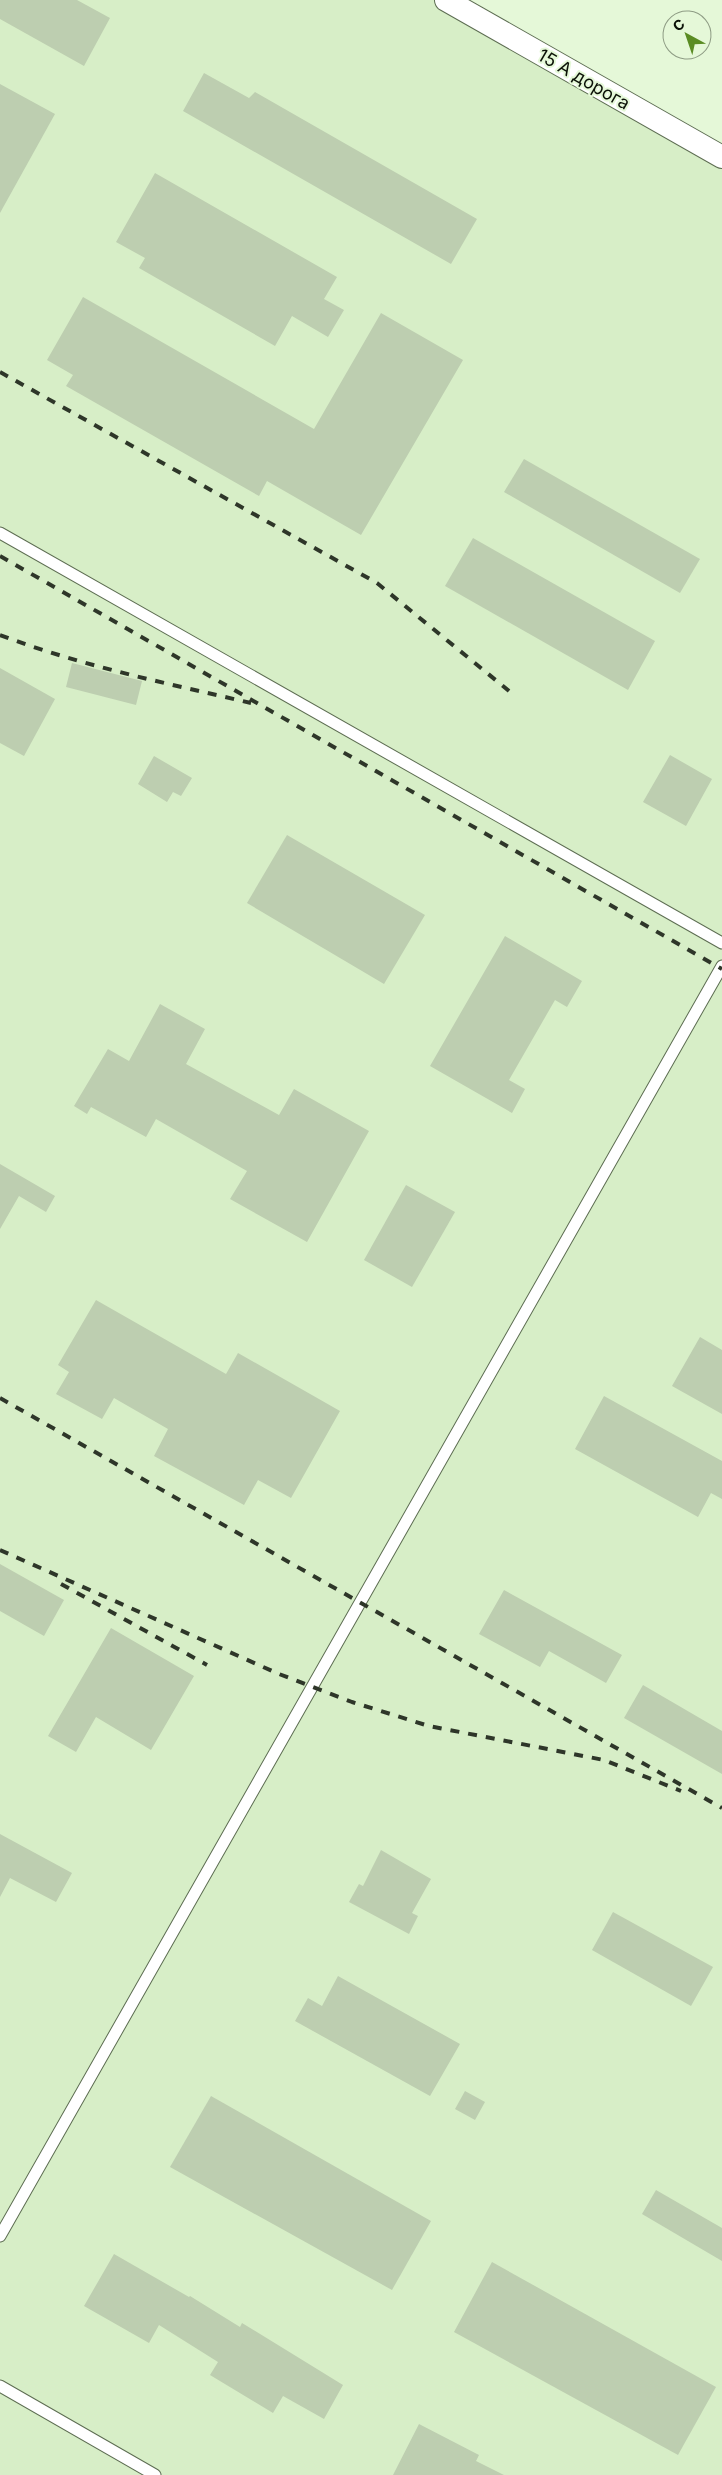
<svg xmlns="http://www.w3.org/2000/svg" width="722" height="2475" viewBox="0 0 722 2475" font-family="Inter,sans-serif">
  <rect width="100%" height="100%" fill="#e5f8d8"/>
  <polygon fill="#d7eec7" points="0,0 446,0 722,157 722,2475 0,2475"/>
  <g fill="#bdceb0">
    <polygon points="0,0 77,0 110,18 84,66 0,19"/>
    <polygon points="204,73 249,98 255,92 477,219 451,264 183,111"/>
    <polygon points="0,84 55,114 0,213"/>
    <polygon points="155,173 337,277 324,299 344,310 328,337 292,316 275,346 139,268 145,258 116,242"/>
    <polygon points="83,297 314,429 381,313 463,360 361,535 267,481 259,496 66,386 73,375 47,360"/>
    <polygon points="524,459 700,559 680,593 504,492"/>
    <polygon points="473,538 655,641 628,690 445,586"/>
    <polygon points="72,663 142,681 136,705 66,687"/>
    <polygon points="0,668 55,699 24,756 0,743"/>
    <polygon points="670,755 712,779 686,826 643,802"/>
    <polygon points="154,756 192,778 181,796 173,792 167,802 138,784"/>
    <polygon points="287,835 425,915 384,984 247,903"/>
    <polygon points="505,936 582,981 567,1007 555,1000 509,1080 525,1089 512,1113 430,1066"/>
    <polygon points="160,1004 205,1029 186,1064 279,1115 294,1089 369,1131 307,1242 230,1199 247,1171 156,1119 146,1137 91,1107 87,1114 74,1106 108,1049 129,1061"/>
    <polygon points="0,1164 55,1196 46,1212 19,1196 0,1229"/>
    <polygon points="406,1185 455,1212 412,1287 364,1260"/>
    <polygon points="96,1300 226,1374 238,1353 340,1411 291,1498 258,1480 244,1505 154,1456 168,1429 114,1398 102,1419 56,1394 69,1372 58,1365"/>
    <polygon points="700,1337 722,1350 722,1414 672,1386"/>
    <polygon points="604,1396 722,1461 722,1499 711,1493 698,1517 575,1449"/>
    <polygon points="0,1564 64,1600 44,1636 0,1611"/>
    <polygon points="504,1590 622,1655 606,1683 549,1651 540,1667 479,1634"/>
    <polygon points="111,1628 194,1676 151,1750 96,1717 76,1752 48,1736"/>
    <polygon points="643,1685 722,1731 722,1774 624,1718"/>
    <polygon points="0,1834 72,1873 56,1902 10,1878 0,1897"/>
    <polygon points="381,1850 431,1879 412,1913 418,1916 409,1934 349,1902 359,1884 363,1886"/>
    <polygon points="613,1912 713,1967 691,2006 592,1950"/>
    <polygon points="338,1976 460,2044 430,2096 295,2021 308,1998 322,2006"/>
    <polygon points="465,2091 485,2102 475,2120 455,2109"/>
    <polygon points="211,2096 431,2221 392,2290 170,2167"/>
    <polygon points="656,2190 722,2228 722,2261 642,2214"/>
    <polygon points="114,2254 189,2297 190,2296 240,2327 242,2323 343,2385 324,2419 283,2396 273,2413 210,2375 218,2362 159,2325 149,2343 84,2306"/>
    <polygon points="492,2262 716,2387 678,2455 454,2332"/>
    <polygon points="419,2424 479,2455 476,2461 504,2475 393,2475"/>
  </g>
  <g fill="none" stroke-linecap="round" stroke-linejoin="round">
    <defs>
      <g id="service">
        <polyline points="0,533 722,943"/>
        <polyline points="0,2236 722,966"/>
        <polyline points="0,2386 155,2475"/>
      </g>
      <polyline id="minor" points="446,0 722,157"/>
    </defs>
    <use href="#service" stroke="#5d6d52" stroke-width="13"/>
    <use href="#minor" stroke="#5d6d52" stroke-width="24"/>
    <use href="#service" stroke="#fff" stroke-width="11"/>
    <use href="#minor" stroke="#fff" stroke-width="22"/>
    <g stroke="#2e3629" stroke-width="4" stroke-dasharray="9 9" stroke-linecap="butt">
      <polyline points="0,372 377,583 509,691"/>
      <polyline points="0,556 722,969"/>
      <path d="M0,635c82,31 165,48 251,68"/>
      <polyline points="0,1398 722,1808"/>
      <polyline points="0,1550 279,1674 352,1702 429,1726 604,1760 681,1791"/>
      <polyline points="61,1584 207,1665"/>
    </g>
  </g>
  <g text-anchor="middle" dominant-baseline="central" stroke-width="4" stroke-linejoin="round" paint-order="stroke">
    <g font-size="18" fill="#0b1107" stroke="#e5f8d8">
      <text transform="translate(584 79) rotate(30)">15 А дорога</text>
    </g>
  </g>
  <g transform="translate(687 35) rotate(320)"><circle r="24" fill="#e5f8d8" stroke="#8e9c84"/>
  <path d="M0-4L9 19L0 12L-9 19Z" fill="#5a8c23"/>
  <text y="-8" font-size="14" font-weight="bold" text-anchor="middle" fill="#0b1107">С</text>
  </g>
</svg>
